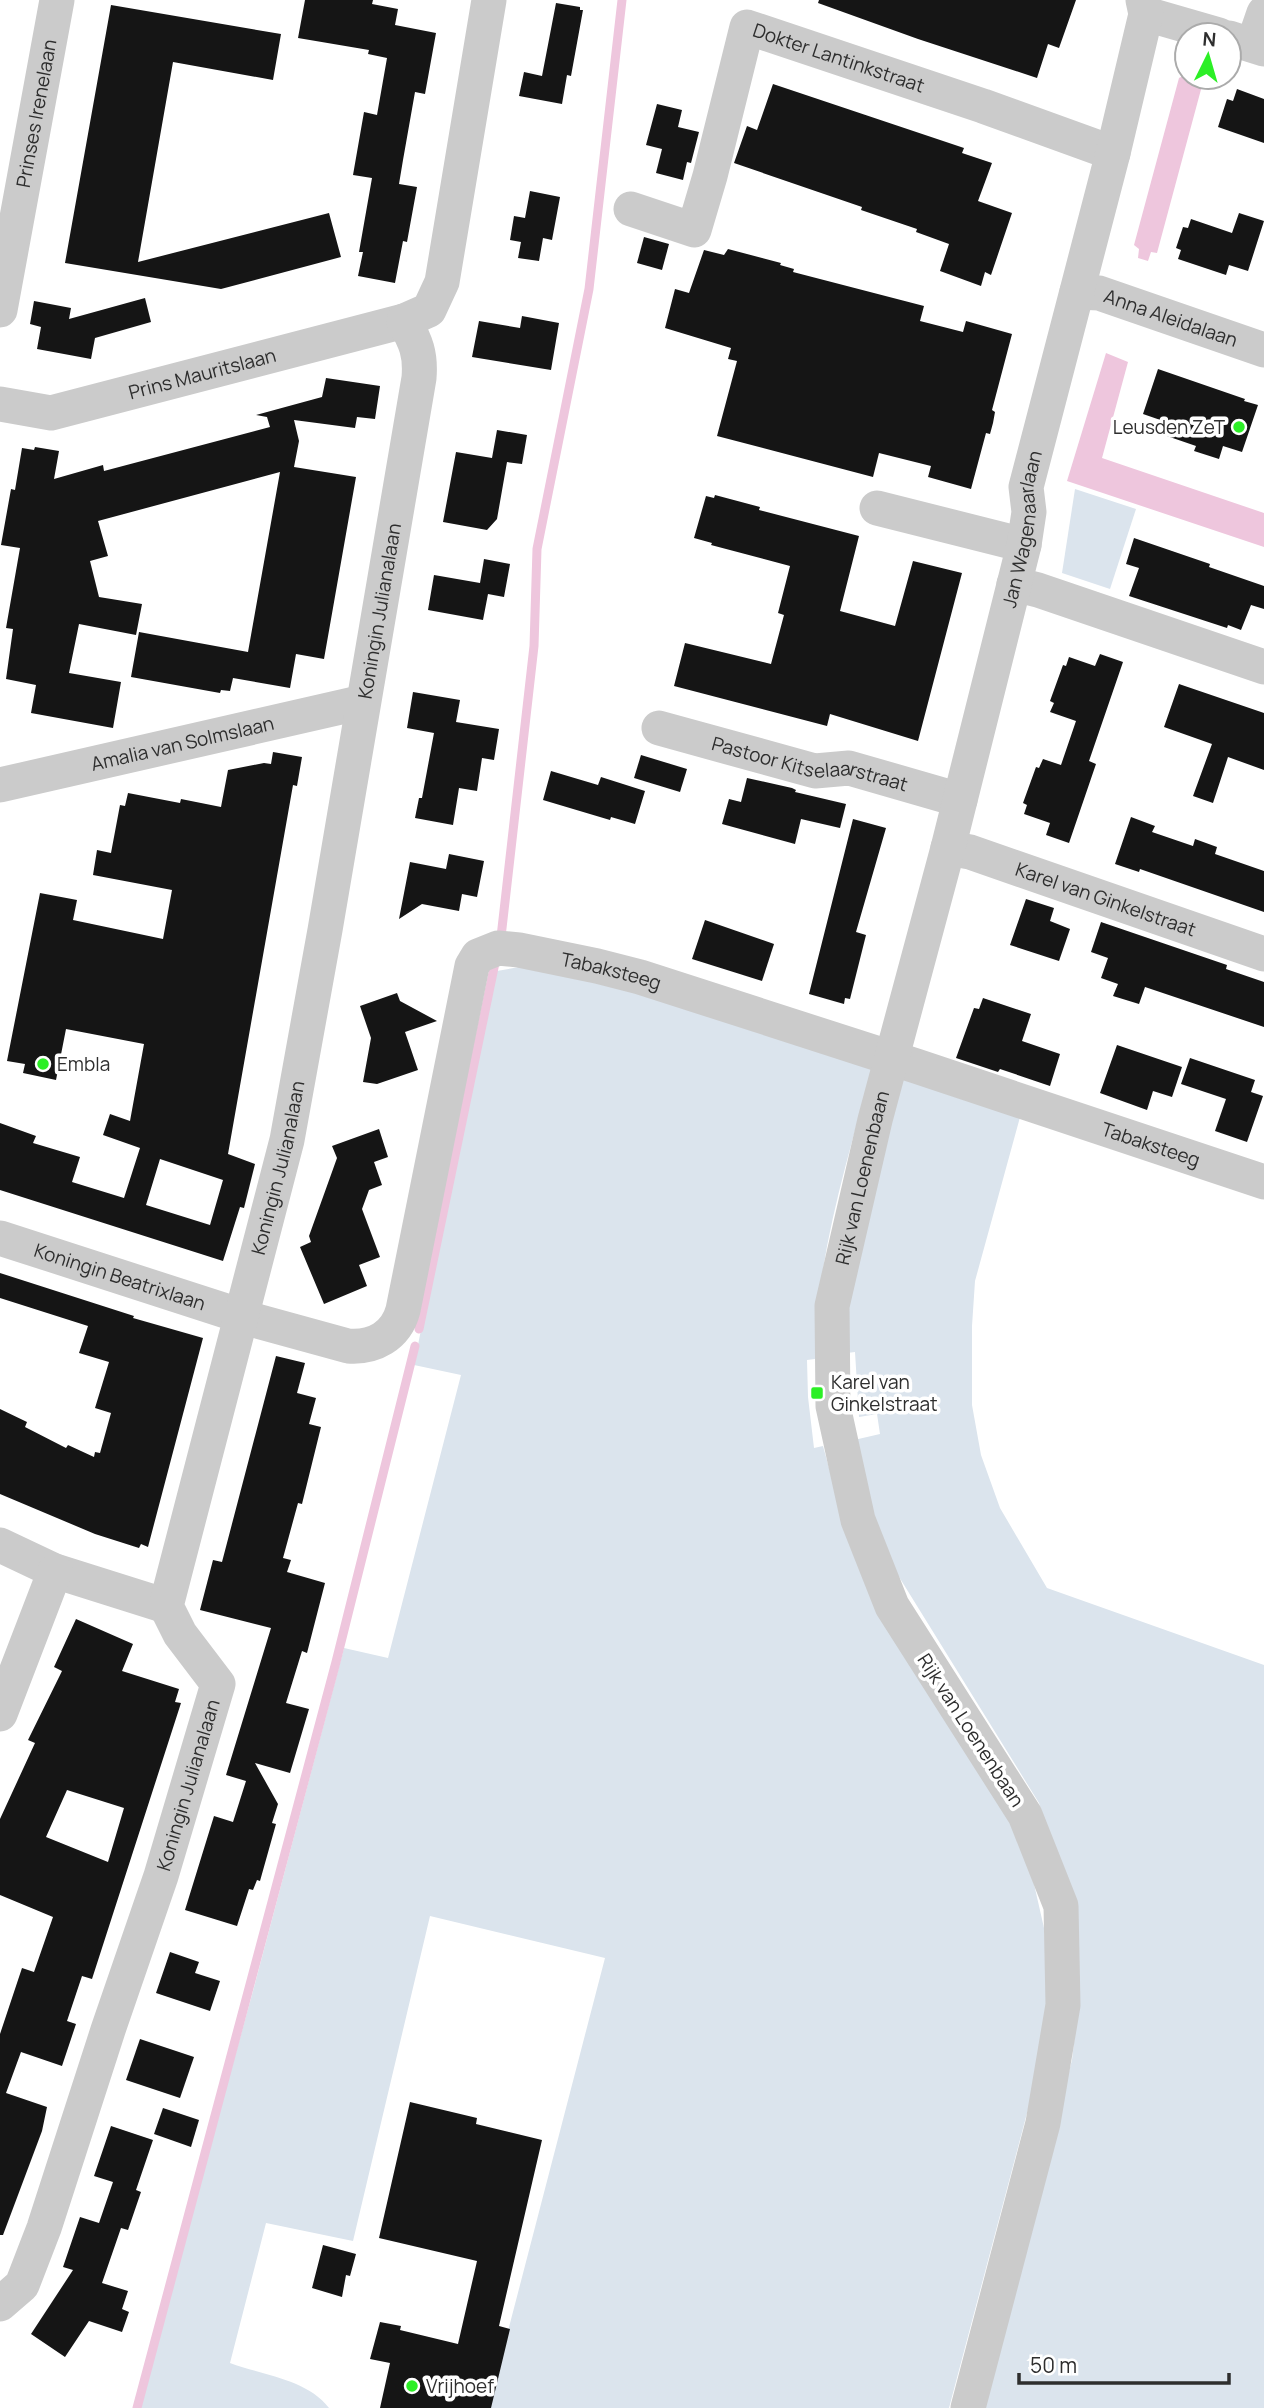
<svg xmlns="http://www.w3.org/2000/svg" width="1264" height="2408" viewBox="0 0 1264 2408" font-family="Manrope,sans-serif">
  <rect width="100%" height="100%" fill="#fff"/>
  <g fill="#dbe4ed">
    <polygon points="1075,489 1136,509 1110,589 1062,573"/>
    <path d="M530,965l43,4 301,92c-26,98 -58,195 -59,298l-8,1 1,37 6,51 9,-2 19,69 167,300 20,47 15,66 5,69 -9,67 -91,344h-461l117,-450 -175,-42 -77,325 -87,-18 -36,140c32,12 77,16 99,45h-188l53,-204 59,-213 91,-343 44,10 73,-283 -47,-10 27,-136 56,-258z"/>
    <polygon points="904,1072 1022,1110 975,1281 972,1326 972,1405 981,1455 1000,1508 1047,1588 1264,1665 1264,2408 981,2408 1072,2060 1080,1991 1058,1861 1039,1803 896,1572 877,1528 854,1440 880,1434 877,1414 859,1417 855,1352 847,1353 850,1279"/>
  </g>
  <g fill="#eec6dd">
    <polygon points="1187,74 1187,77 1200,77 1203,82 1157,253 1151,252 1148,261 1138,258 1139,249 1134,245 1179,78"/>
    <polygon points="1106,353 1128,362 1102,458 1264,513 1264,547 1067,481"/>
  </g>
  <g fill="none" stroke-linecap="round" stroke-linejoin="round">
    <g stroke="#eec6dd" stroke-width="9">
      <polyline points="501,937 534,646 537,549 589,289 622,0"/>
      <polyline points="419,1329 496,958"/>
      <polyline points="137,2408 336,1662 415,1346"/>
    </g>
  </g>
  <g fill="#151515" fill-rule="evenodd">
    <polygon points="305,0 373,0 372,4 398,9 395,25 436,33 425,94 415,92 403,160 399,184 417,187 407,242 403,241 395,283 358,276 363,252 359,252 372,178 353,175 364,112 377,115 387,58 368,54 369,50 298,38"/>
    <polygon points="819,0 1076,0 1059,48 1048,44 1037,78 918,39 818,3"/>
    <polygon points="556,3 580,7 580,10 583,10 571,76 567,75 562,104 519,96 524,72 542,76"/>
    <polygon points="111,5 281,34 273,80 173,62 138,262 329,213 341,257 221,289 65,263"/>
    <polygon points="773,84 964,148 962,153 992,163 978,201 1012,213 991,275 985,272 981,286 940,271 949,244 916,232 917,229 861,210 862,207 734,163 747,126 757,130"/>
    <polygon points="1237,89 1264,99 1264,143 1218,127 1227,99 1233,101"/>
    <polygon points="657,104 682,110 678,127 699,132 691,163 687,162 683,180 656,173 662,149 646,145"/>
    <polygon points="530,191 560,197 552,240 543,238 539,261 518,258 521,242 510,240 514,216 525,218"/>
    <polygon points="1239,213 1264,221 1248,271 1229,265 1226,275 1178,259 1181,250 1176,248 1183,227 1188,228 1191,219 1232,233"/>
    <polygon points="644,237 669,244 662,270 637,263"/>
    <polygon points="728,249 781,263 780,265 794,269 793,272 924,306 920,321 963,332 966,321 1012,334 992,410 995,412 993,423 990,434 986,433 971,489 928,477 931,466 879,453 873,477 717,436 737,361 728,359 731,348 665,328 675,289 689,293 704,250 724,255"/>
    <polygon points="145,298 151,322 95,338 91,359 37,349 41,327 30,324 34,301 71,308 69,319"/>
    <polygon points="522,316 559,323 551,370 472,357 479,321 520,328"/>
    <polygon points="1158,369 1245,399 1244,401 1258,405 1242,452 1223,446 1219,459 1194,451 1196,446 1164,435 1169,423 1143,414"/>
    <polygon points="326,378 380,386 375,419 357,417 355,428 294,420 299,441 294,467 356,477 324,659 296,654 290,688 233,678 230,691 221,690 220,693 131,677 139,632 248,652 280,472 98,521 108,556 90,561 99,597 142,604 136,635 79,624 69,673 121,682 113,728 31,713 36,685 6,679 13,629 6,628 20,548 1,545 11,489 15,490 22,448 34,450 35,447 59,451 54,479 103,465 104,471 270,427 267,417 256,415 322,397"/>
    <polygon points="497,430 527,435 522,464 507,462 497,519 487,530 443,522 456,452 492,458"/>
    <polygon points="715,495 760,507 759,510 859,536 840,611 895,626 913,561 962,573 918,741 830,714 827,726 674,686 685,643 771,664 784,615 778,613 790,566 711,545 712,543 694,538 706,496 714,498"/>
    <polygon points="1134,538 1210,564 1209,567 1264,586 1264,609 1251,605 1241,630 1228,625 1227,628 1129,596 1139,568 1126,564"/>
    <polygon points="484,559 510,564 504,597 488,594 483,620 428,610 434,575 480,583"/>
    <polygon points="1100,654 1123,662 1089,761 1096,764 1069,843 1046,835 1050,823 1024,814 1027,805 1023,803 1036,767 1039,768 1043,759 1061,765 1076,721 1050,712 1054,703 1050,701 1063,665 1066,666 1069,657 1095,666"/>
    <polygon points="1179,684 1264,713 1264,770 1228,757 1213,803 1193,796 1212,744 1164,727"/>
    <polygon points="413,692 460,700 456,722 499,729 494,760 482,758 477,791 459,788 453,825 415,818 419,798 422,798 434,733 407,728"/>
    <path d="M273,752l29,5 -5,29 -4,-1 -65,369 27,10 -11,44 -4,-1 -17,54 -223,-71v-67l36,13 -3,7 47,14 -8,25 52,16 16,-50 -37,-13 7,-21 20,7 14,-77 -78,-15 -10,51 -33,-7 2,-9 -18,-3 33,-168 37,7 -4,20 90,19 9,-49 -79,-15 4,-25 14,3 9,-48 5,1 3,-13 52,10 1,-4 40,8 7,-37 36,-7 7,1zM160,1159l63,21 -13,45 -64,-20z"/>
    <polygon points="641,755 687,769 680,792 634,778"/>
    <polygon points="551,771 598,785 601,777 645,791 635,824 611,817 610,820 543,800"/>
    <polygon points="747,778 792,788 796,790 795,792 846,804 840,828 801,819 795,844 722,824 729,799 741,802"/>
    <polygon points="1131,817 1155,826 1152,832 1193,846 1195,839 1217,847 1215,854 1264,871 1264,912 1140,869 1139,872 1115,864"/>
    <polygon points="853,819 886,828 856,932 866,935 850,999 845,998 844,1004 809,994"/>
    <polygon points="449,854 484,861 477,897 462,894 459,911 422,904 399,919 410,862 446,869"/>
    <polygon points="1026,899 1054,908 1050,921 1070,929 1059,961 1010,945"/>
    <polygon points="705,920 774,944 762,981 692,959"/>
    <polygon points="1101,922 1227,965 1226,969 1264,982 1264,1027 1145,987 1139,1004 1113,996 1118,984 1101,978 1108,958 1091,952"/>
    <polygon points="397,993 400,1001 437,1021 405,1032 418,1070 377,1084 363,1082 371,1038 360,1006"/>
    <polygon points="983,998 1031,1014 1022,1041 1060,1054 1050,1086 1000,1069 998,1072 956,1058 974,1008 979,1009"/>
    <polygon points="1117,1045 1182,1067 1172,1097 1153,1091 1147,1110 1100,1093"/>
    <polygon points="1190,1058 1255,1080 1251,1092 1263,1096 1247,1142 1215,1131 1226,1099 1181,1084"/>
    <polygon points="379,1129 388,1157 374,1162 382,1185 369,1190 362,1209 380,1257 359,1265 367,1286 324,1304 300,1247 311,1242 309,1236 337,1158 332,1146"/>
    <polygon points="0,1273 134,1316 133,1318 203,1338 148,1547 141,1544 139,1548 95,1534 0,1494 0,1409 27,1422 25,1427 66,1448 68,1445 94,1457 95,1452 100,1453 111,1413 95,1408 109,1362 79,1353 88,1326 0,1298"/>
    <polygon points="276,1356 305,1363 297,1393 316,1398 309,1424 321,1427 302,1504 298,1503 283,1558 291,1560 287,1572 325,1583 307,1653 302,1651 286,1703 309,1709 290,1773 255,1763 278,1804 272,1823 276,1824 260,1881 257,1880 253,1890 249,1889 237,1926 185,1910 214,1816 233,1822 246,1781 226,1775 271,1628 200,1610 213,1560 222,1562"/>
    <path d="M76,1619l57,25 -11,27 57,18 -4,13 6,1 -89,276 -10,-3 -15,45 9,3 -14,42 -41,-14 -15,41 41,14 -5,24 -39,104h-3v-201l22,-66 12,4 19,-55 -53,-22v-76l35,-76 -7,-3 34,-69 -8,-4zM67,1790l57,18 -16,54 -62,-25z"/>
    <polygon points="170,1952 199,1962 195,1973 220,1981 210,2011 156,1993"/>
    <polygon points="140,2039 194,2057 180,2098 126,2080"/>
    <polygon points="410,2102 477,2118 476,2124 542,2140 499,2326 510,2329 491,2408 380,2408 390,2363 370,2359 380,2322 401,2326 400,2330 458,2344 477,2261 379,2238"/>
    <polygon points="163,2108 199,2120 191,2147 154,2134"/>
    <polygon points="111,2126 153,2140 136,2190 141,2192 128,2230 121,2228 102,2283 128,2291 122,2309 129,2312 122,2332 89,2321 65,2357 31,2334 73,2270 63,2267 80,2217 99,2223 113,2182 94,2176"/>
    <polygon points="323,2245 356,2254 350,2276 346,2275 342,2297 312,2288"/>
  </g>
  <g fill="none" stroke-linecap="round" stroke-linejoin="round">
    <g stroke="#cbcbcb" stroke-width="35">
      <polyline points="1146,14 1219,35"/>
      <polyline points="1229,38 1264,49"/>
      <polyline points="1253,45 1264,13"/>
      <path id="s1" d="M631,209l63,21 16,-54 37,-149 236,79 130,47"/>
      <path id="s2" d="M1077,292l22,1 165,57"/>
      <path id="s3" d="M0,310l57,-310"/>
      <path id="s4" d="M0,404l51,9 353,-92"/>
      <polyline points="877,508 1024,545"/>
      <polyline points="1014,584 1038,590 1264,667"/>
      <path id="s5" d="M659,728l156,43 34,-3 111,32"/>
      <path id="s6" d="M0,785l363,-83"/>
      <path id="s7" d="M948,848l22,4 294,102"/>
      <path id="s8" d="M0,1238l257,83 91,25c26,2 48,-10 55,-36l69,-344 6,-10 20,-8 21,2 78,16 43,11 276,89 348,116"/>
      <polyline points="0,1545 55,1571 166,1606"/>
      <polyline points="0,1714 55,1571"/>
      <path id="s9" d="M0,2304l22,-19 22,-57 64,-198 53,-154 57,-192 -38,-50 -14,-28 121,-466 38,-210 94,-552c2,-24 -3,-36 -15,-57l25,-11 13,-28 47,-282"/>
      <path id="s10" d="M968,2408l75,-285 20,-118 -2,-99 -36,-91 -133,-209 -34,-86 -25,-114 -1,-100 43,-186 73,-272 76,-303 5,-33 -3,-25 87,-334 33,-139 -3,-14"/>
    </g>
  </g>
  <g fill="#2cef26" stroke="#fff" stroke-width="2.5">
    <circle cx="1239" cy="427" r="7"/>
    <circle cx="43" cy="1064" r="7"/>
    <rect x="810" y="1386" width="14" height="14" rx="3.5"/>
    <circle cx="412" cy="2386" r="7"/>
  </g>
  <g text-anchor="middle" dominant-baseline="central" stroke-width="7" stroke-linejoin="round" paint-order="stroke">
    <g font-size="19" fill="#2e2e2e" stroke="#fff">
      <text stroke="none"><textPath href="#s1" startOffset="373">Dokter Lantinkstraat</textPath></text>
      <text stroke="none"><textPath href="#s3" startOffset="200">Prinses Irenelaan</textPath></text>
      <text stroke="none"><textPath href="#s2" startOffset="98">Anna Aleidalaan</textPath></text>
      <text stroke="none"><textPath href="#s4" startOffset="208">Prins Mauritslaan</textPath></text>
      <text stroke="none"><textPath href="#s10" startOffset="1969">Jan Wagenaarlaan</textPath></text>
      <text stroke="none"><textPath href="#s9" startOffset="1774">Koningin Julianalaan</textPath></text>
      <text stroke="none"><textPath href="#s6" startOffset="187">Amalia van Solmslaan</textPath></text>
      <text stroke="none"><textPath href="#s5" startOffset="156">Pastoor Kitselaarstraat</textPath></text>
      <text stroke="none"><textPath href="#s7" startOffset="166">Karel van Ginkelstraat</textPath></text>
      <text stroke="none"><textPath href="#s8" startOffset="936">Tabaksteeg</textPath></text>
      <text stroke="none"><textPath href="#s8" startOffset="1503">Tabaksteeg</textPath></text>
      <text stroke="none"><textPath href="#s9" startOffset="1208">Koningin Julianalaan</textPath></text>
      <text stroke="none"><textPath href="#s10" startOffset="1300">Rijk van Loenenbaan</textPath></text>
      <text stroke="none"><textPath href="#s8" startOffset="126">Koningin Beatrixlaan</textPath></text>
      <text transform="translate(971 1730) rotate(57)">Rijk van Loenenbaan</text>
      <text stroke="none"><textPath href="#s9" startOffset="556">Koningin Julianalaan</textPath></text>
    </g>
    <g font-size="19" fill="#2e2e2e" stroke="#fff" text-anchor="start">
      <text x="1225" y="427" text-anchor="end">Leusden ZeT</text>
      <text x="57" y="1064">Embla</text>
      <text x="831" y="1382">Karel van<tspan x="831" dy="22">Ginkelstraat</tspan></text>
      <text x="426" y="2386">Vrijhoef</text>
    </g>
  </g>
  <g transform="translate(1208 56) rotate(5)"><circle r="33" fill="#ffffff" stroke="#ababab" stroke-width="2"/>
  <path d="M0-5L12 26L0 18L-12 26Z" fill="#2cef26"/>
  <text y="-10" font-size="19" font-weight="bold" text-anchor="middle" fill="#2e2e2e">N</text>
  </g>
  <path d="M1019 2373v10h210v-10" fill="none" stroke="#2e2e2e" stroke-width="3.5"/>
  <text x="1030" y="2373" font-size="21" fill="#2e2e2e" stroke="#ffffff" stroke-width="5" paint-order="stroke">50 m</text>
</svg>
